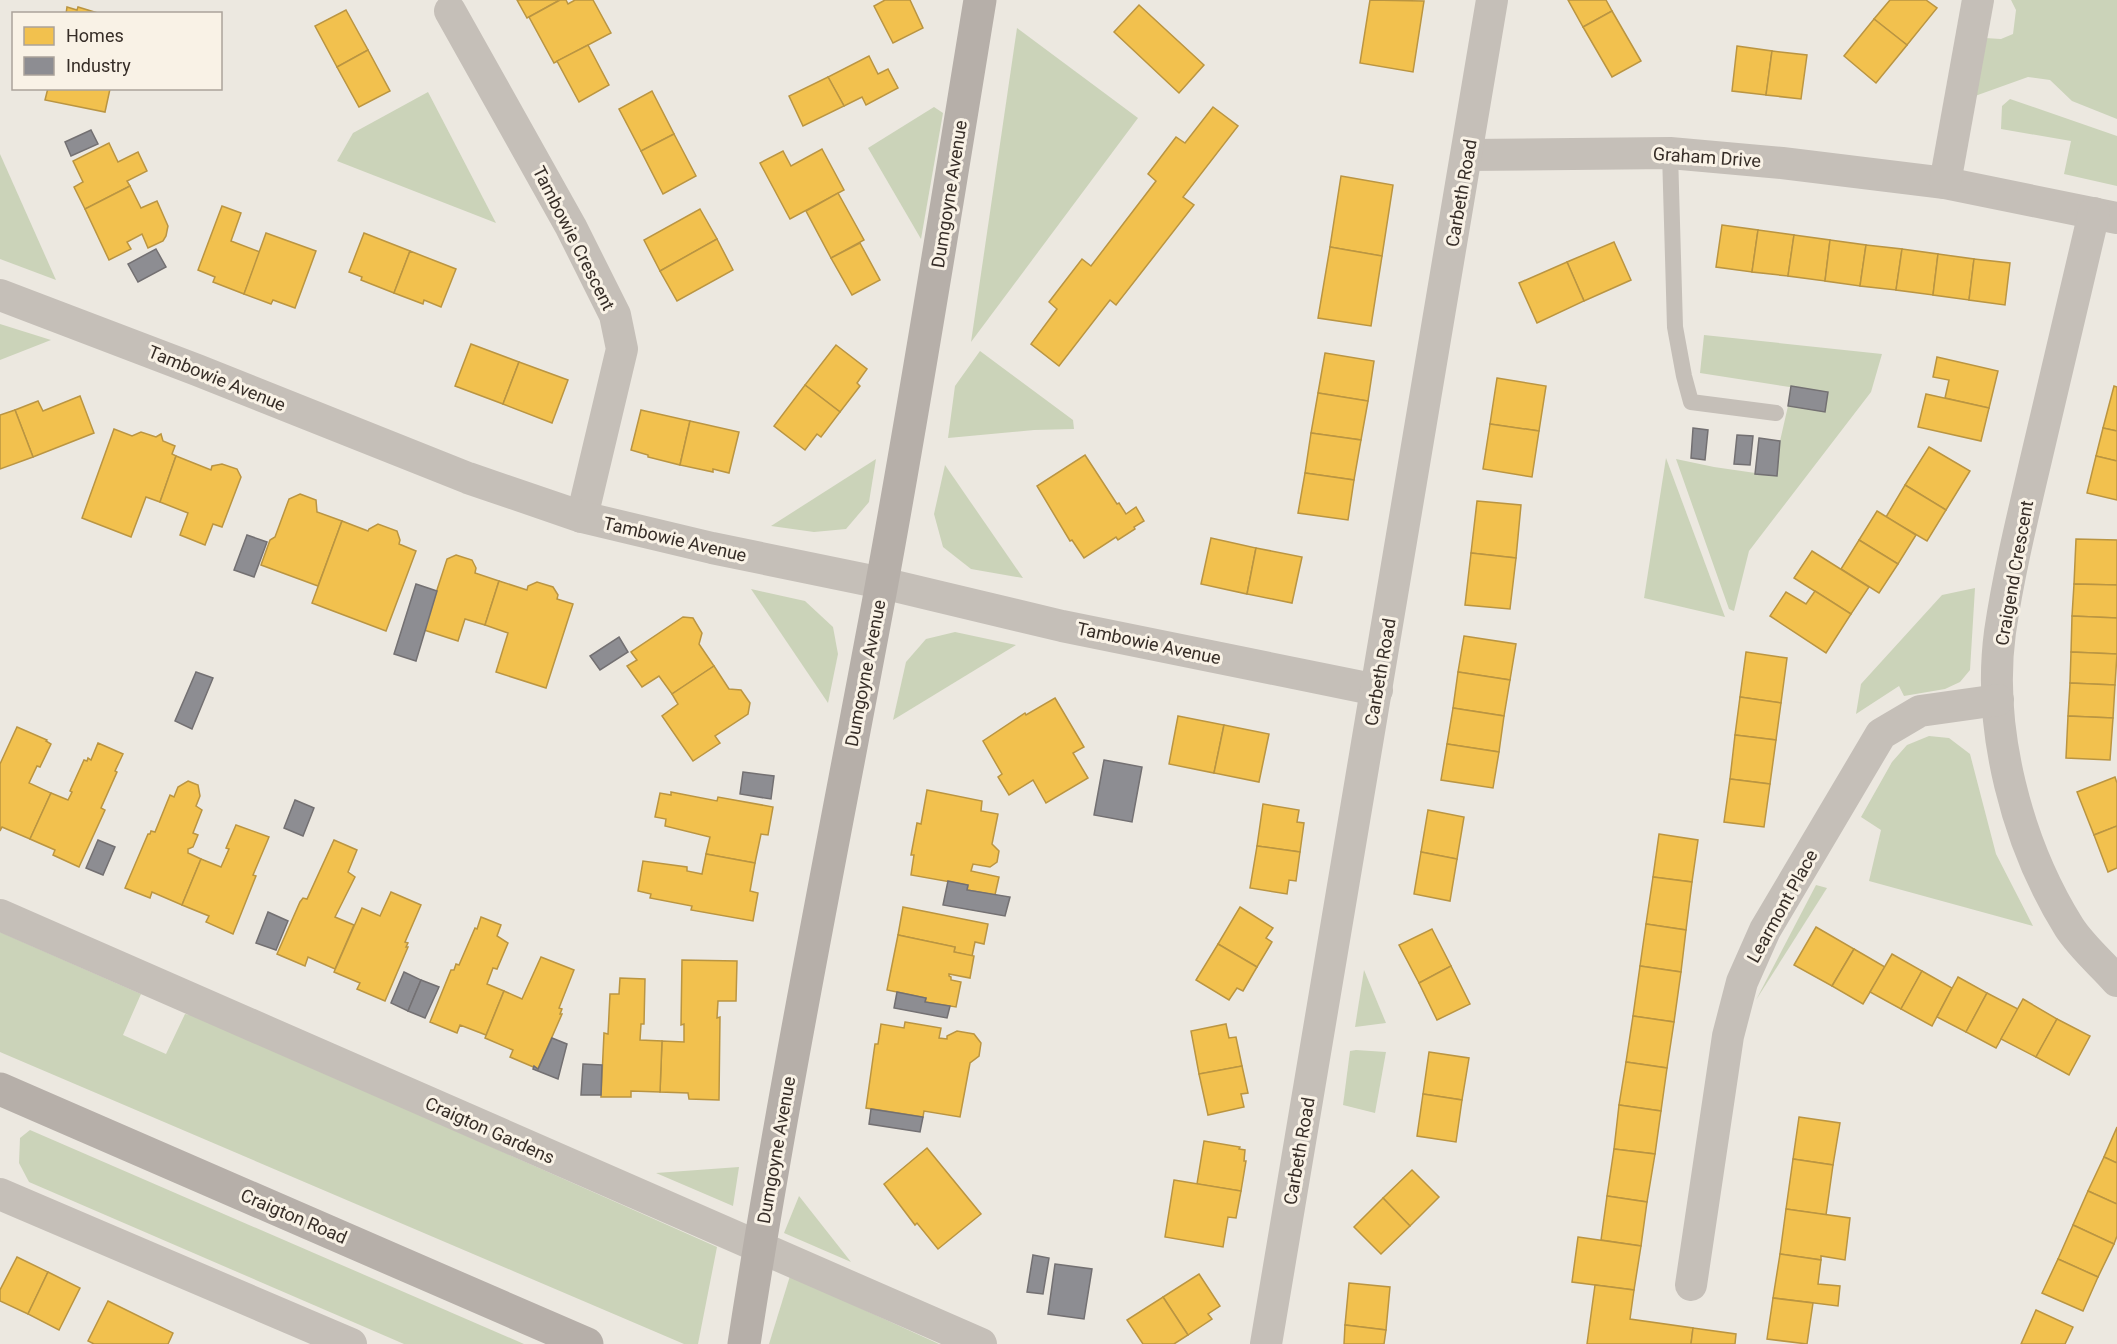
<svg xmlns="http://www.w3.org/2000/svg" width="2117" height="1344" viewBox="0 0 2117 1344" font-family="Roboto,sans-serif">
  <rect width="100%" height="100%" fill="#ece8e0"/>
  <g fill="#cbd3b9">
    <polygon points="2011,0 2117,0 2117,119 2072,101 2050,80 2028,77 1975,96 1985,38 2001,39 2013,34 2016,10"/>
    <polygon points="1017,28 1138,118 971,342"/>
    <polygon points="428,92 496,223 337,161 353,133"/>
    <polygon points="2010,99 2117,136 2117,186 2064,174 2071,141 2001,129 2002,106"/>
    <polygon points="934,107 943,113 921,239 868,148"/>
    <polygon points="0,154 56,280 0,259"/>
    <polygon points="0,324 51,340 0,360"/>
    <polygon points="1704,335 1882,354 1871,392 1749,551 1734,611 1729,609 1676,459 1714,467 1776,476 1780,441 1788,406 1825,411 1828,393 1700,373"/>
    <polygon points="980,351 1073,420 1074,429 1034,430 948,438 955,386"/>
    <polygon points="1666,458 1725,617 1644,598"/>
    <polygon points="876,459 869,502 846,529 814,532 771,526"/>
    <polygon points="945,465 1023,578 971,569 943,547 934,514"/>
    <polygon points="1975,588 1970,670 1960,682 1945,689 1904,696 1899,686 1856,714 1861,684 1942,595"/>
    <polygon points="751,589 805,601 833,627 838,654 828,703"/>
    <polygon points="955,632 1016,645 893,720 906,662 926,639"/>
    <polygon points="1929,736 1949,738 1970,754 1996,854 2033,926 1869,881 1881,830 1861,817 1892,762 1907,745"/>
    <polygon points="1816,885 1827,888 1756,1000"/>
    <polygon points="0,932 141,994 123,1035 166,1054 185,1014 197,1016 717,1247 698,1344 684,1344 0,1052"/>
    <polygon points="1364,970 1386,1023 1355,1027"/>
    <polygon points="1356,1050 1386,1052 1375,1113 1343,1105 1350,1051"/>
    <polygon points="30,1130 524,1344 404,1344 29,1182 19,1163 20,1138"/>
    <polygon points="739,1167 733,1206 656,1173"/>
    <polygon points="799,1196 851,1262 784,1233"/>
    <polygon points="790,1276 939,1344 769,1344"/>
  </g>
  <g fill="#f2c14e" stroke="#ba9542" stroke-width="1.5">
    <polygon points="517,0 557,0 558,1 527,18"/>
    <polygon points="560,0 566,0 568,4 575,0 593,0 611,33 554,63 529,17"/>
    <polygon points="885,0 910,0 923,28 893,43 874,6"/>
    <polygon points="1370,0 1424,1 1413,72 1360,63"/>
    <polygon points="1568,0 1606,0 1612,11 1583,27"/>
    <polygon points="1890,0 1926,0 1937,8 1907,45 1874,19"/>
    <polygon points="1139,5 1204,65 1179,93 1114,32"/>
    <polygon points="67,7 77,10 78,7 101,14 66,14"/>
    <polygon points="346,10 368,50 337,67 315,26"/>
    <polygon points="1612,11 1641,61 1612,77 1583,27"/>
    <polygon points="1874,19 1907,45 1876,83 1844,56"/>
    <polygon points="588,45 609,85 579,102 557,61"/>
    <polygon points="1737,46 1772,51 1766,95 1732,91"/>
    <polygon points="368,50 390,91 359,107 337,67"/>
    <polygon points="1772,51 1807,55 1801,99 1766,95"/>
    <polygon points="869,56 878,74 888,69 898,88 866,105 862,97 844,106 828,77"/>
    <polygon points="828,77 844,106 803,126 789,96"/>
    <polygon points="48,88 109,88 110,89 105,112 45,100"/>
    <polygon points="652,91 674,134 641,151 619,109"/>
    <polygon points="1213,107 1238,126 1183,197 1194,205 1116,305 1110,300 1059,366 1031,344 1057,309 1049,302 1082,259 1091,266 1156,181 1148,174 1176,137 1185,143"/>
    <polygon points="674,134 696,176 663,194 641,151"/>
    <polygon points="109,143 118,162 138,152 147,171 127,181 130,186 85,209 74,187 83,182 73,161"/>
    <polygon points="822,149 844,190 790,219 760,163 783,151 791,166"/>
    <polygon points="1341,176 1393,185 1382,256 1330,247"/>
    <polygon points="130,186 141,208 157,201 168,226 166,236 163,241 148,248 142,234 127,242 131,249 109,260 85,209"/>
    <polygon points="838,193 864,240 831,258 806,211"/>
    <polygon points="222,206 241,213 231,241 260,252 244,294 213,282 215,277 198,270"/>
    <polygon points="700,209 717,239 660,271 644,240"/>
    <polygon points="1722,225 1758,230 1752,272 1716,267"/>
    <polygon points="1758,230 1794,235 1788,276 1752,272"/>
    <polygon points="266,233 316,251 295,308 273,300 271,304 244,294"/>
    <polygon points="364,233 410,251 394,293 361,280 362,277 349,272"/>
    <polygon points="1794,235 1830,240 1825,281 1788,276"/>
    <polygon points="717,239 733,270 677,301 660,271"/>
    <polygon points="1830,240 1866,245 1860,286 1825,281"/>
    <polygon points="1614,242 1631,280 1584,301 1567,262"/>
    <polygon points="860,243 880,280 852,295 831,258"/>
    <polygon points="1866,245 1902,249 1896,290 1860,286"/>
    <polygon points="1330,247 1382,256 1371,326 1318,318"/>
    <polygon points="1902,249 1938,254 1933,295 1896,290"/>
    <polygon points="410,251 456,269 441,307 424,300 423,304 394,293"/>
    <polygon points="1938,254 1974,259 1969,300 1933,295"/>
    <polygon points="1974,259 2010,263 2005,305 1969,300"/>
    <polygon points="1567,262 1584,301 1537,323 1519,283"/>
    <polygon points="471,344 519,362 503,404 455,386"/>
    <polygon points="836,345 867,369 857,383 860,386 840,412 805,385"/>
    <polygon points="1325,353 1374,361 1368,401 1318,393"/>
    <polygon points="1937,357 1998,371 1989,408 1945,398 1949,380 1933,377"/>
    <polygon points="519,362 568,380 552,423 503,404"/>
    <polygon points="1497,378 1546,386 1539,431 1490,424"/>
    <polygon points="805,385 840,412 821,437 817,434 805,450 774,426"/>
    <polygon points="2114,386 2117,387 2117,431 2103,428"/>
    <polygon points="1318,393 1368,401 1361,440 1311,433"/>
    <polygon points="1926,394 1989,408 1981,441 1918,427"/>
    <polygon points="80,396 94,433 33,457 15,410 38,401 43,411"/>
    <polygon points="15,410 33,457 0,469 0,415"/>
    <polygon points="641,410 690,421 680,465 648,457 648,455 631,450"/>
    <polygon points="690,421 739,432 729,473 713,469 713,472 680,465"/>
    <polygon points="1490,424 1539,431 1532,477 1483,469"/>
    <polygon points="2103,428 2117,431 2117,461 2096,456"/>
    <polygon points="114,429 132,436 141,432 156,437 161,434 163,441 175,446 172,454 176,456 160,502 146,497 131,537 82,518"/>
    <polygon points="1311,433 1361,440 1354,480 1305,473"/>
    <polygon points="1929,447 1970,471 1946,510 1905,485"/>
    <polygon points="1085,455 1117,504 1119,503 1126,514 1136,507 1144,521 1134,527 1135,529 1118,540 1116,537 1084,558 1072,540 1070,541 1037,486"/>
    <polygon points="176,456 211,470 212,466 222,464 237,469 241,477 222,527 213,524 205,545 180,535 188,513 160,502"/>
    <polygon points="2096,456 2117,461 2117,500 2087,493"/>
    <polygon points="1305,473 1354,480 1348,520 1298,513"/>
    <polygon points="1905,485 1946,510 1927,541 1886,517"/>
    <polygon points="300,494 316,500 317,512 342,521 318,586 261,565 270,540 275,537 289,499"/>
    <polygon points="1477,501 1521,505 1516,558 1471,553"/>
    <polygon points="1877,511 1916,535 1898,564 1859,540"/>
    <polygon points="342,521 368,531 369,529 378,524 397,531 400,540 399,544 416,551 386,631 312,603"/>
    <polygon points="1211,538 1256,548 1247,594 1201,584"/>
    <polygon points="2076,539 2117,540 2117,585 2074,584"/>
    <polygon points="1859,540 1898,564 1879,593 1841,569"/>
    <polygon points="1256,548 1302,557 1292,603 1247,594"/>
    <polygon points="1812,551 1869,587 1851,614 1794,578"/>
    <polygon points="1471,553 1516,558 1510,609 1465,605"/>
    <polygon points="456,555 472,560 476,568 475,573 499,581 485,625 465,619 458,641 424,630 447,559"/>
    <polygon points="499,581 527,590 528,586 537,582 553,587 558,595 557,599 573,604 546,688 496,672 508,633 485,625"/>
    <polygon points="2074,584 2117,585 2117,618 2072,616"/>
    <polygon points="1815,591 1851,614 1826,653 1770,616 1786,592 1806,604"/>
    <polygon points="2072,616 2117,618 2117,654 2071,652"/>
    <polygon points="683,617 693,618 702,633 699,644 714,666 672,694 659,676 642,687 627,666 637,660 631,652"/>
    <polygon points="1464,636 1516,644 1510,680 1458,672"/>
    <polygon points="1746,652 1787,658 1781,703 1740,697"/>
    <polygon points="2071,652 2117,654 2115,685 2070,683"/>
    <polygon points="714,666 729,689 741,690 750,703 748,714 715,736 720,743 693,761 662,716 678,704 672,694"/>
    <polygon points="1458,672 1510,680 1504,716 1453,708"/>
    <polygon points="2070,683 2115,685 2113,718 2068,716"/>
    <polygon points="1740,697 1781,703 1776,740 1735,735"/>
    <polygon points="1055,698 1084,747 1073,753 1088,778 1046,803 1033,780 1009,795 998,777 1002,774 983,741 1025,713 1026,715"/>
    <polygon points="1453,708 1504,716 1499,752 1447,744"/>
    <polygon points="1178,716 1224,725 1214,773 1169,764"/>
    <polygon points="2068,716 2113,718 2110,760 2066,758"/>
    <polygon points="1224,725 1269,734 1259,782 1214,773"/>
    <polygon points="17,727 47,740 46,741 51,744 40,767 37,766 29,783 51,793 30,839 2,827 0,831 0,764"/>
    <polygon points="1735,735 1776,740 1770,784 1730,779"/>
    <polygon points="98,743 123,754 115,771 117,772 101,808 105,810 79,867 53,855 55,850 30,839 51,793 68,800 72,792 70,791 84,760 87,761 88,758 91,760"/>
    <polygon points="1447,744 1499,752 1493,788 1441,780"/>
    <polygon points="2115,777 2117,783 2117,826 2094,835 2077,792"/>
    <polygon points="1730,779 1770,784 1764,827 1724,822"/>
    <polygon points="188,781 198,785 200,796 196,806 202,810 193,833 198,835 193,847 188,849 188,853 201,859 182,905 152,892 150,898 125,888 148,834 150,834 151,831 155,832 170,795 174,797 178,787"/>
    <polygon points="927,790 982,801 981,811 998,814 992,844 999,851 997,862 990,867 973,864 971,871 999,877 995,895 967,890 968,885 911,875 914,855 911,855 917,823 921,824"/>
    <polygon points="671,792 717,801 718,797 773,807 768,835 761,834 755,863 706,854 710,837 665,826 666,819 655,817 660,793 671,795"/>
    <polygon points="1263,804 1299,810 1297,822 1304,823 1300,852 1257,846"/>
    <polygon points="1428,810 1464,817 1457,859 1421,852"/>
    <polygon points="236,825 269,837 253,875 256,876 254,881 233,934 206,922 209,916 182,905 201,859 221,867 229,849 226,848"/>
    <polygon points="2117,826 2117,868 2108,872 2094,835"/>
    <polygon points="1659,834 1698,840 1692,882 1653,877"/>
    <polygon points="334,840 357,850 348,872 355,877 335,917 354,925 335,969 308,957 305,966 277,954 300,902 303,898 307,899"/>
    <polygon points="1257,846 1300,852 1296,881 1289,880 1287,894 1250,888"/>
    <polygon points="1421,852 1457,859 1450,901 1414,894"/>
    <polygon points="706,854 755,863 750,891 758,893 753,921 691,910 692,906 650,898 651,894 638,891 643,861 687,867 687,871 702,874"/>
    <polygon points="1653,877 1692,882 1686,930 1646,924"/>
    <polygon points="391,892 421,905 405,942 408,943 406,947 408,947 385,1001 357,989 360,983 334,972 362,908 380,916"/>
    <polygon points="903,907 988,924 984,944 975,942 972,956 954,952 955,947 898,935"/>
    <polygon points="1240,907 1273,928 1266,938 1272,942 1257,967 1218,944"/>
    <polygon points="481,917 501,925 497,936 508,943 497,969 493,968 487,984 504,991 486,1035 460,1025 457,1033 430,1022 451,970 454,970 456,964 459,965 475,928 477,929"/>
    <polygon points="1646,924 1686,930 1681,972 1640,966"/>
    <polygon points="1816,927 1854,949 1832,986 1794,965"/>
    <polygon points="1432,929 1451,966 1419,983 1399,945"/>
    <polygon points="898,935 955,947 954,952 974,956 970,978 949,974 949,976 951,977 951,980 961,982 956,1007 925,1002 926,998 887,990"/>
    <polygon points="1218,944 1257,967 1243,991 1237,988 1229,1000 1196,980"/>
    <polygon points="1854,949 1885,967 1863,1004 1832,986"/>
    <polygon points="1892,954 1922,971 1901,1009 1870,992"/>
    <polygon points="541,957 574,970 559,1008 562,1009 560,1014 562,1014 538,1069 510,1057 513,1050 485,1038 504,991 522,999"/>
    <polygon points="682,960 737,961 736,1001 718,1001 717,1018 720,1017 719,1100 689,1099 688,1093 660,1092 662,1041 684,1042 684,1024 681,1025"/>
    <polygon points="1451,966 1470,1004 1437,1020 1419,983"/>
    <polygon points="1640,966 1681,972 1674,1022 1633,1016"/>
    <polygon points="1922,971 1952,988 1932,1026 1901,1009"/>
    <polygon points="1958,977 1987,993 1966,1032 1937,1017"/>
    <polygon points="620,978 645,979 644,1024 641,1024 640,1040 662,1041 660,1092 631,1091 631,1097 601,1097 604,1033 608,1034 610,994 619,994"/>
    <polygon points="1987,993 2018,1009 1996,1048 1966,1032"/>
    <polygon points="2023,999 2057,1019 2036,1057 2001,1039"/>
    <polygon points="1633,1016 1674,1022 1667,1068 1626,1062"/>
    <polygon points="2057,1019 2090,1036 2069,1075 2036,1057"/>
    <polygon points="905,1022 941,1028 939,1038 947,1039 947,1036 957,1031 974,1034 981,1043 979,1056 970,1063 960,1117 924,1111 923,1117 866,1108 875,1044 878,1044 881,1024 904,1028"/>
    <polygon points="1226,1024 1229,1038 1236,1037 1242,1066 1199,1074 1191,1031"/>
    <polygon points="1429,1052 1469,1058 1462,1100 1423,1094"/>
    <polygon points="1626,1062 1667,1068 1661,1111 1619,1105"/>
    <polygon points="1242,1066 1248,1093 1241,1094 1244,1107 1208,1115 1199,1074"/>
    <polygon points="1423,1094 1462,1100 1456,1142 1417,1136"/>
    <polygon points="1619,1105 1661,1111 1655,1154 1614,1149"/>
    <polygon points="1799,1117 1840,1123 1833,1165 1793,1159"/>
    <polygon points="2117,1127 2117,1163 2104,1157"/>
    <polygon points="1204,1141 1240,1147 1239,1149 1245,1150 1244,1161 1246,1161 1241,1191 1197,1184"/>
    <polygon points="927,1148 981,1214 938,1249 917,1223 915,1225 884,1184"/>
    <polygon points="1614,1149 1655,1154 1647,1202 1607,1196"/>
    <polygon points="2104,1157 2117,1163 2117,1204 2088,1191"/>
    <polygon points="1793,1159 1833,1165 1826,1215 1786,1209"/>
    <polygon points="1412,1170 1439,1197 1410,1226 1383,1198"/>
    <polygon points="1174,1180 1241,1191 1236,1218 1228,1217 1223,1247 1165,1237"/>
    <polygon points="2088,1191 2117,1204 2117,1236 2114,1244 2073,1225"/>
    <polygon points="1607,1196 1647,1202 1641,1246 1601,1240"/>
    <polygon points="1383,1198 1410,1226 1381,1254 1354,1227"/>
    <polygon points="1786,1209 1850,1218 1845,1260 1821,1256 1821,1260 1780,1254"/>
    <polygon points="2073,1225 2114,1244 2098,1277 2058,1259"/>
    <polygon points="1578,1237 1641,1246 1634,1290 1572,1282"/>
    <polygon points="1780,1254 1821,1260 1818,1284 1840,1286 1838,1306 1773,1298"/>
    <polygon points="17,1257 48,1272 28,1314 0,1301 0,1290"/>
    <polygon points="2058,1259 2098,1277 2083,1311 2042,1293"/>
    <polygon points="48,1272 80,1288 59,1330 28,1314"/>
    <polygon points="1199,1274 1220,1306 1208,1314 1212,1319 1188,1335 1163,1297"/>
    <polygon points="1349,1283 1390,1287 1386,1330 1345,1325"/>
    <polygon points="1595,1285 1634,1290 1630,1319 1693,1328 1691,1344 1587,1344"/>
    <polygon points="1163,1297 1188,1335 1174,1344 1143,1344 1127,1320"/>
    <polygon points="1773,1298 1813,1303 1807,1344 1767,1339"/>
    <polygon points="108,1301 173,1333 168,1344 94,1344 88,1341"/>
    <polygon points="2036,1310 2073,1327 2065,1344 2021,1344"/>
    <polygon points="1345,1325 1386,1330 1384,1344 1344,1344"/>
    <polygon points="1693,1328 1736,1334 1735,1344 1691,1344"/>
  </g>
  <g fill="#8d8d92" stroke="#737072" stroke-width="1.5">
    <polygon points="91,130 98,144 71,156 65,142"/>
    <polygon points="156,249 166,267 138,282 128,264"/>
    <polygon points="1791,386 1828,392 1825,412 1788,406"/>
    <polygon points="1693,428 1708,430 1705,460 1691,458"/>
    <polygon points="1737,435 1753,436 1750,465 1734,464"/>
    <polygon points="1759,438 1780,441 1777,476 1755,474"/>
    <polygon points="247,535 267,542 254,577 234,570"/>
    <polygon points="416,584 437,591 416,661 394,654"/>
    <polygon points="619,637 628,652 600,670 590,656"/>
    <polygon points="196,672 213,678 192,729 175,721"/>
    <polygon points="1104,760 1142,767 1132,822 1094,815"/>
    <polygon points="743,772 774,776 771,799 740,794"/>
    <polygon points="295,800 314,808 303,836 284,828"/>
    <polygon points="98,840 115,847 103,875 86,868"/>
    <polygon points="948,881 968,885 967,890 1010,897 1005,916 943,905"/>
    <polygon points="268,912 288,921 276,950 256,943"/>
    <polygon points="404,972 421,980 408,1011 391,1003"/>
    <polygon points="421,980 439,987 425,1018 408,1011"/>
    <polygon points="897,992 926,998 925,1002 950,1006 947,1018 894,1008"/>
    <polygon points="552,1038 567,1044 558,1079 533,1069 534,1066 538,1069"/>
    <polygon points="583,1064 602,1065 601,1095 581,1095"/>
    <polygon points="871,1109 923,1117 920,1132 869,1124"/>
    <polygon points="1033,1255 1049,1258 1043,1294 1027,1292"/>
    <polygon points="1055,1264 1092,1269 1084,1319 1048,1314"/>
  </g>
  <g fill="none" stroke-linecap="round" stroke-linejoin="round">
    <polyline stroke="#c5bfb8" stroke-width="16" points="1670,153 1675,327 1684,376 1691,402 1776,413"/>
    <g stroke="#c5bfb8" stroke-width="32">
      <polyline points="450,11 571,227 615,315 622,349 582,517"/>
      <polyline points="1467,155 1670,153 1782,163 1945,183 2117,218"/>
      <polyline points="1945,183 1978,0"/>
      <path d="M2094,213c-18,79 -37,158 -56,238 -14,60 -29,120 -38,181 -13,97 17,212 69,295 12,19 32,36 48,54"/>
      <polyline points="0,295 197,370 468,478 582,517 712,548 882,583 1062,626 1377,690"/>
      <polyline points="0,915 981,1344"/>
      <polyline points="0,1194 351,1344"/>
      <polyline points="1691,1285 1728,1036 1742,982 1765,930 1881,734 1920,711 1998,700"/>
      <polyline points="1266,1344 1492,0"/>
    </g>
    <g stroke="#b6afa9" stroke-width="33">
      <polyline points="0,1089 587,1344"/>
      <path d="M744,1344c39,-253 90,-504 137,-756 36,-195 67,-392 99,-588"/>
    </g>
  </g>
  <g text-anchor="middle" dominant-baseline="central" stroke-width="6" stroke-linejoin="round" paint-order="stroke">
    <g font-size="18" fill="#362d27" stroke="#f9f2e6">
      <text transform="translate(1707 157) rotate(4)">Graham Drive</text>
      <text transform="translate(1461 193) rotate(-80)">Carbeth Road</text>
      <text transform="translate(949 194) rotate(-81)">Dumgoyne Avenue</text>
      <text transform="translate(574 238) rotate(63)">Tambowie Crescent</text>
      <text transform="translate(217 378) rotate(22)">Tambowie Avenue</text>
      <text transform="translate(675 539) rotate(13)">Tambowie Avenue</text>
      <text transform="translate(2014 573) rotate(-80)">Craigend Crescent</text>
      <text transform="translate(1149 643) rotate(12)">Tambowie Avenue</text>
      <text transform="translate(1380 672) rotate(-80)">Carbeth Road</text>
      <text transform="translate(865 673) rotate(-79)">Dumgoyne Avenue</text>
      <text transform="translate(1782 906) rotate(-61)">Learmont Place</text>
      <text transform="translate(490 1130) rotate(24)">Craigton Gardens</text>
      <text transform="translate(776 1150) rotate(-80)">Dumgoyne Avenue</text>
      <text transform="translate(1299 1151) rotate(-80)">Carbeth Road</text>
      <text transform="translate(294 1216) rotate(23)">Craigton Road</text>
    </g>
  </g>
  <rect x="12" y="12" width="210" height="78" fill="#f9f2e6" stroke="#aba39a" stroke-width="1.5"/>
  <rect x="24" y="27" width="30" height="18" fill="#f2c14e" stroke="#aba39a" stroke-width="1.5"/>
  <text x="66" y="42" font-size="18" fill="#362d27">Homes</text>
  <rect x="24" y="57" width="30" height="18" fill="#8d8d92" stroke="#aba39a" stroke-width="1.5"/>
  <text x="66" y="72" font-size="18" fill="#362d27">Industry</text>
</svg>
